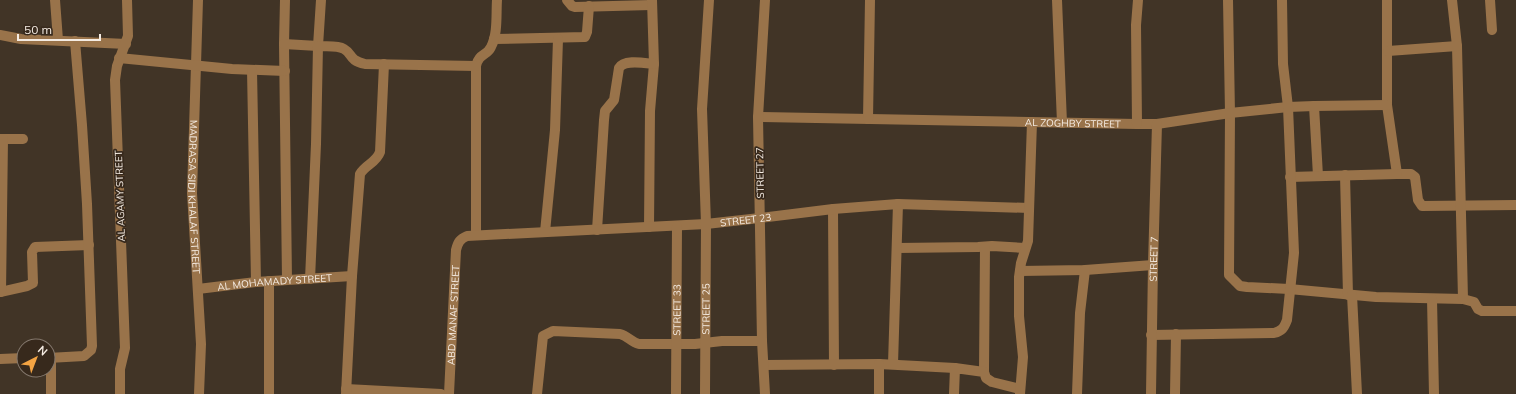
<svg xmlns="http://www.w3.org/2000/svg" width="1516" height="394" viewBox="0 0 1516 394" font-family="Mulish,sans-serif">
  <rect width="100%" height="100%" fill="#413426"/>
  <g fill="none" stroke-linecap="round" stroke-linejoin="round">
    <g stroke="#99734a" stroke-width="10">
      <polyline points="55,0 58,40"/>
      <path id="s1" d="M198,0l-6,193 9,151 -2,50"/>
      <polyline points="285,0 284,44 287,280"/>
      <polyline points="567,0 572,6 575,7 651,5"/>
      <polyline points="1057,0 1062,123"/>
      <polyline points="1228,0 1230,113 1229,275 1240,286 1247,287 1289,289 1376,297 1463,299 1474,302 1478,309 1482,311 1516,311"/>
      <polyline points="1387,0 1387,105 1397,174 1411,174 1415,177 1418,200 1422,206 1516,205"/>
      <polyline points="1452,0 1457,46 1463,299"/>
      <polyline points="1490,0 1492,30"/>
      <polyline points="0,35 21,39 126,44"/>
      <polyline points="494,39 585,37 587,32 589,6"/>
      <polyline points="284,44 318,46 321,0"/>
      <polyline points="1388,51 1457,46"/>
      <polyline points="119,58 232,69 285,71"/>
      <polyline points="252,70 256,282"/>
      <polyline points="1314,106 1318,176"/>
      <path id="s2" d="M758,117l379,7h20l73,-11 58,-6 26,-1 73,-1"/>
      <polyline points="868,119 870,0"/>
      <polyline points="1137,124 1136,25 1138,0"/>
      <polyline points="0,139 23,139"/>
      <polyline points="1345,175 1348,295"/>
      <polyline points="1290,177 1397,174"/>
      <polyline points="833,209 834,365"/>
      <polyline points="649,227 650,111 654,64 652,0"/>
      <path d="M597,230l7,-110 1,-9 9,-11 5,-32c5,-9 25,-5 35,-4"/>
      <polyline points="545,232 555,130 558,39"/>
      <path d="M476,235v-169c3,-13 11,-10 15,-19 7,-13 5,-32 6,-47"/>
      <polyline points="897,248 978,247 992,246 1025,248"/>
      <polyline points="1020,271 1085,270 1153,265"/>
      <path d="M310,279l6,-135 2,-98c8,1 19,-1 26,3 9,5 4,11 21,15l111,2"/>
      <path id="s3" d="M198,289l58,-7 96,-6"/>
      <polyline points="0,292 27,286 33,283 32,252 35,247 89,245"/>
      <polyline points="1,292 3,139"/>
      <polyline points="1352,295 1357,394"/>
      <polyline points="1432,299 1434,394"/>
      <path d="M1151,335l123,-2c8,-2 10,-5 13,-13l7,-67 -6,-146 -5,-43 -1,-64"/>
      <polyline points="48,358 84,356 91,350 92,346 87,204 82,125 75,41"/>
      <polyline points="0,359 24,358"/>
      <polyline points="893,364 898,204"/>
      <polyline points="764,365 879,364 955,368"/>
      <polyline points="984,372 985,247"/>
      <polyline points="346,389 441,394"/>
      <polyline points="51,394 51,357"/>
      <polyline points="120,394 120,369 125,348 115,80 117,66 128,36 127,0"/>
      <polyline points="269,394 269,281"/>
      <path d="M346,394l6,-118 8,-102c6,-10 16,-11 20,-22l4,-88"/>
      <path id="s4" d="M449,394l7,-144c2,-8 4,-11 11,-14l239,-12 54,-6 73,-9 65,-5 131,4"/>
      <path d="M537,394l6,-58 10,-5 67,3c8,2 11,8 19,10h56l27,-3h40"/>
      <path id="s5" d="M676,394l1,-168"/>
      <path id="s6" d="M705,394l1,-170 -4,-115 7,-109"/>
      <polyline points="765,394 762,341 758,117 765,0"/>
      <polyline points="879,394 879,364"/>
      <polyline points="954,394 955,368 984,372 986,378 992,382 1020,389"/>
      <polyline points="1020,394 1023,357 1019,316 1019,277 1021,263 1028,241 1032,122"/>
      <polyline points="1077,394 1080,313 1085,270"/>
      <path id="s7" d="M1151,394l2,-129 4,-141"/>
      <polyline points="1175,394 1176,334"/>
    </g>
  </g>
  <g text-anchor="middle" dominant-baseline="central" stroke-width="3.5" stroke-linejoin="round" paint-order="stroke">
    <g font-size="10" fill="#f5ece3" stroke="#37291c">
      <text stroke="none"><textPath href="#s2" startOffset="315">AL ZOGHBY STREET</textPath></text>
      <text transform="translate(760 173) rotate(-91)">STREET 27</text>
      <text transform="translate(120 196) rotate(-92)">AL AGAMY STREET</text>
      <text stroke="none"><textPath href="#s1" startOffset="197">MADRASA SIDI KHALAF STREET</textPath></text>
      <text stroke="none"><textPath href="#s4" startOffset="442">STREET 23</textPath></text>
      <text stroke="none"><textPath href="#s7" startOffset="135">STREET 7</textPath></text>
      <text stroke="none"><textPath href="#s3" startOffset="77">AL MOHAMADY STREET</textPath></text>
      <text stroke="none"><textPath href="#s6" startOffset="85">STREET 25</textPath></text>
      <text stroke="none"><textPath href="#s5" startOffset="84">STREET 33</textPath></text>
      <text stroke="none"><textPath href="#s4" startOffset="79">ABD MANAF STREET</textPath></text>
    </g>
  </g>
  <g transform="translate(36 358) rotate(42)"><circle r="19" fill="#37291c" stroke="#83776c"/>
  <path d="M0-3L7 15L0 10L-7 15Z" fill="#f4a443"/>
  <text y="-6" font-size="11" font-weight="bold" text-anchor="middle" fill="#f5ece3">N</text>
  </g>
  <path d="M18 34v6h82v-6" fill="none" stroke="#f5ece3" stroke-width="2"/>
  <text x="24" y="34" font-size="12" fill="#f5ece3" stroke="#37291c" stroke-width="3" paint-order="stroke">50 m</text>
</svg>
